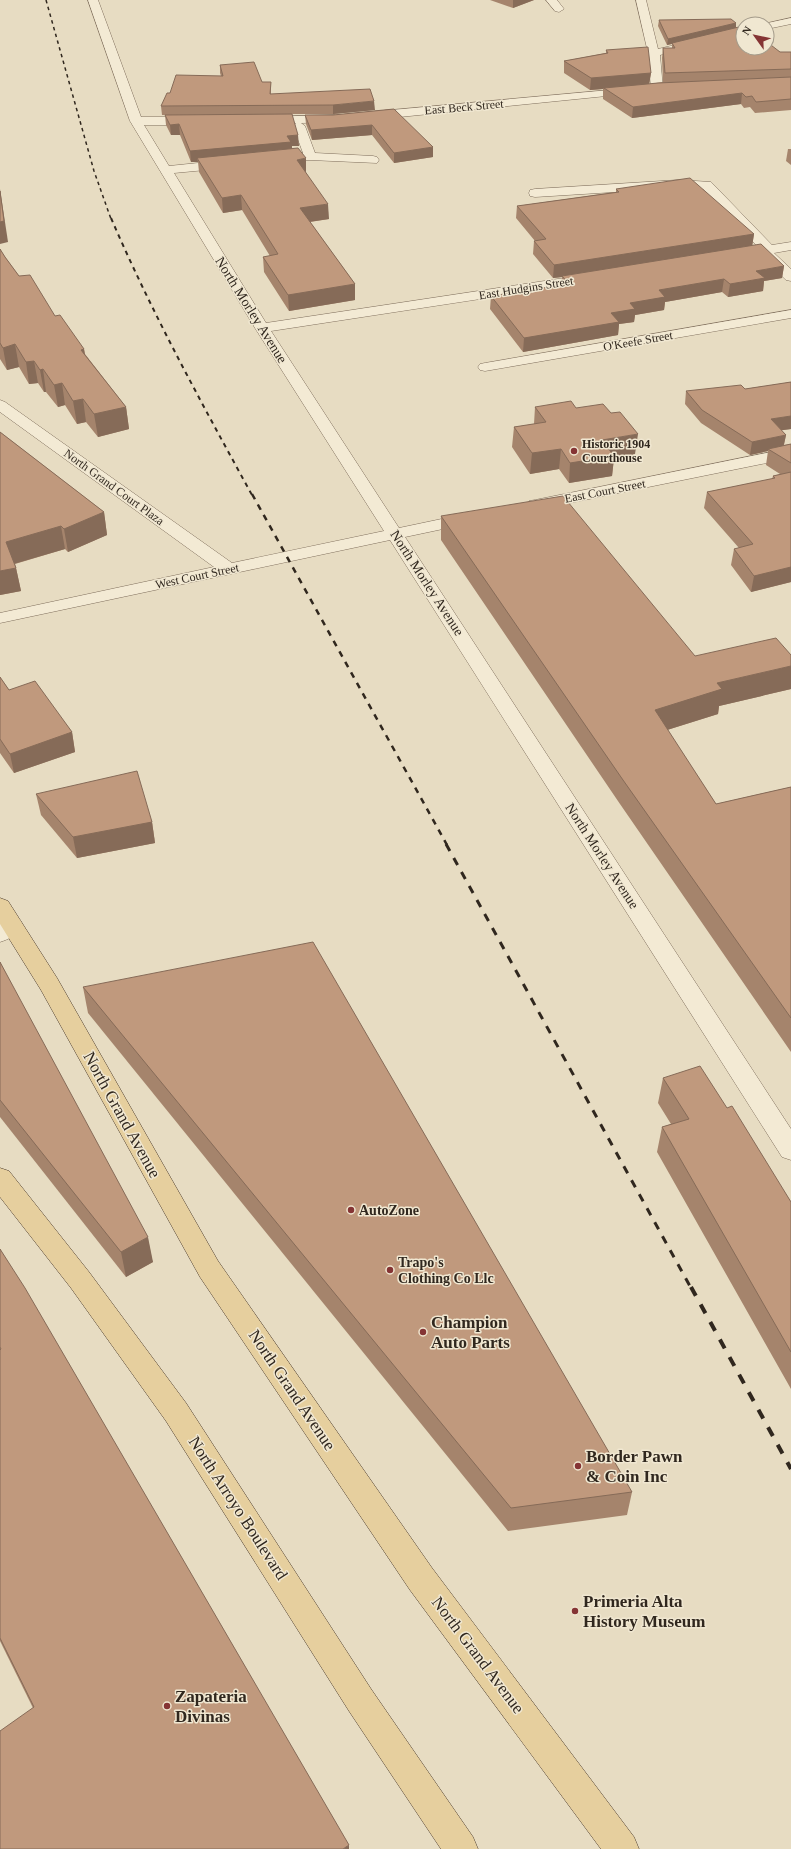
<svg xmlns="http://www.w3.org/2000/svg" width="791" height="1849" viewBox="0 0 791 1849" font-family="'Times New Roman',serif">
  <rect width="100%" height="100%" fill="#e7dcc2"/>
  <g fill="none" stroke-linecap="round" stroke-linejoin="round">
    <defs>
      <g id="minor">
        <polygon points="88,0 98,0 141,117 195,117 201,121 195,125 144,125 169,166 227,160 231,161 233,164 231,167 227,168 174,173 266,323 591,274 596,275 598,278 596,281 591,282 271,331 399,528 470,513 476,514 478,518 476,522 405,537 791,1129 791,1160 782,1157 390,540 0,623 0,613 214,567 0,412 0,400 5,402 232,563 384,531 255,328 130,121"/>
        <polygon points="546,0 557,0 564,9 559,12 555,11"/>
        <polygon points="636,0 646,0 658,49 743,29 743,35 660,55 663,89 657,92 653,91 651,89 648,53"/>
        <polygon points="791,18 791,24 767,29 767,24 763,24"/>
        <polygon points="632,88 638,91 636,93 370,120 364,116 370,112"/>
        <polygon points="335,115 341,119 339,122 301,123 305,126 315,153 373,156 377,157 379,160 377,163 310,160 274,163 270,162 268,159 270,156 274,155 303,153 293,126 296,123 264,124 258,120 260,117"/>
        <polygon points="679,180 711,182 772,245 791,242 791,250 774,253 791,269 791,281 786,280 760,255 737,258 732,257 730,254 732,251 758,247 703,189 679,188 535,197 530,196 529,193 530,190 535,189"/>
        <polygon points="791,310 791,318 485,371 480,370 478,367 480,364 485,363"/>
        <polygon points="791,448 791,458 535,510 529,509 527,505 529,501 535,500"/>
        <path d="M12,918l8,2 3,6c-5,9 -14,13 -23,16v-19z"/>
      </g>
      <g id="primary">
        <polygon points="0,898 8,901 57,978 218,1261 432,1568 634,1837 639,1849 601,1849 410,1590 200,1277 41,990 0,924"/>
        <polygon points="0,1168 9,1171 89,1272 186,1403 371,1689 473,1837 478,1849 441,1849 349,1711 166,1421 71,1288 0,1197"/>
      </g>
    </defs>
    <use href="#minor" stroke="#7f6e5c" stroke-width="1"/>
    <use href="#primary" stroke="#4d3d2f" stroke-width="1"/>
    <use href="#minor" fill="#f3ead4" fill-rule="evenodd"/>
    <use href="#primary" fill="#e6cf9e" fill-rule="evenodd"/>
    <polyline stroke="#30271e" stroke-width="1.5" stroke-dasharray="3.5 3.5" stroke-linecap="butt" points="46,0 94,171 111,219"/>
    <path stroke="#30271e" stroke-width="2" stroke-dasharray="4.5 4.5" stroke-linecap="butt" d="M111,218c41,95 91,186 141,277"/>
    <polyline stroke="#30271e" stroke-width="2.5" stroke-dasharray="6 6" stroke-linecap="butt" points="252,494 447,845"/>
    <polyline stroke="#30271e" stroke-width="3" stroke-dasharray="8 8" stroke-linecap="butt" points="446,844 691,1288"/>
    <polyline stroke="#30271e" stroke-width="4" stroke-dasharray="10 10" stroke-linecap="butt" points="691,1287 791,1469"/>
  </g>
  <g fill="#a5846c">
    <polygon points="490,0 534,0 513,8"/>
    <polygon points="659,20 736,23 736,28 780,52 791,52 791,110 755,113 750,107 744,108 741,104 632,118 603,99 603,89 590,90 564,73 564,61 606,53 606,50 651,73 649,84 663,82 662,58 663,48 672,48 672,44 667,45 658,26"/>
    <polygon points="220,65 262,82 271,82 271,94 375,110 333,114 292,114 299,146 292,146 292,149 306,173 329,219 310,222 355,284 355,300 289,311 264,272 263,257 270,256 242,210 223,213 199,172 198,162 191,162 180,135 171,135 166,125 165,115 162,115 161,106 170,93 221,76 220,73"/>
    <polygon points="394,109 433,157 394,163 372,135 312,140 306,124 305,115 333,115"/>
    <polygon points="788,149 791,149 791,165 786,161"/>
    <polygon points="616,189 754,234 752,246 784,266 782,278 764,281 763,291 728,297 722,292 665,302 664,310 635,315 634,322 619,324 618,335 523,352 490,309 491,296 561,286 562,277 553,278 533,254 534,241 535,241 516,218 517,206 616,192"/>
    <polygon points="0,249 5,257 19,276 84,349 85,354 126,407 129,429 98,437 86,422 77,424 65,405 58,407 46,392 44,392 38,383 29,384 19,367 7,370 0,359"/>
    <polygon points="791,382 791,429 781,430 786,435 784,445 791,444 791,582 751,592 731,565 734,549 739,548 704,508 707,492 772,479 773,476 780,474 766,465 768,451 750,455 701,423 685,404 686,391 745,389"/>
    <polygon points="535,407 576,408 635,454 614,458 612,476 569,483 559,469 530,474 512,447 514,427 534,424"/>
    <polygon points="0,432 104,512 107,535 68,552 65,549 15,564 16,568 21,591 0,595"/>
    <polygon points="441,516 695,656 791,655 791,689 719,706 718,714 667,730 716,804 791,787 791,1052 620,804 441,540"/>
    <polygon points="0,677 9,690 72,732 75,752 14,773 0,753"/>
    <polygon points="36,794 152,822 155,843 77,858 41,815"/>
    <polygon points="0,962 153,1262 126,1277 0,1117"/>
    <polygon points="83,987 632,1492 627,1515 508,1531 88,1013"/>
    <polygon points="663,1078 727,1108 791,1202 791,1389 657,1152 662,1127 671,1124 658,1103"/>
    <polygon points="0,1249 349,1849 33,1708 0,1641"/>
  </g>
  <g fill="#866b58">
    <polygon points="513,0 534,0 513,8"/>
    <polygon points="736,23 736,29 667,45 668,39"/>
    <polygon points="651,73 649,85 604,88 603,89 590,90 591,78"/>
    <polygon points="742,93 741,104 632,118 633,107"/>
    <polygon points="374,101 375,110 333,114 333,105"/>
    <polygon points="179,124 180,135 171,135 170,125"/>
    <polygon points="372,125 372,135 312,140 311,130"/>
    <polygon points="298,135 299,146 292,146 292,153 197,158 198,162 191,162 190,151 287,136"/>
    <polygon points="433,147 433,157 394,163 394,153"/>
    <polygon points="306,158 306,173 297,160"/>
    <polygon points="0,189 8,242 0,244"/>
    <polygon points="241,195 242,210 223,213 222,198"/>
    <polygon points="328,204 329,219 301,223 300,208"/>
    <polygon points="754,234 752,247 562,276 562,277 553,278 554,265"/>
    <polygon points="784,266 782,278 764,281 763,291 728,297 730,284 756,271"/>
    <polygon points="724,279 722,292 665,302 664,310 635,315 634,322 619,324 618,335 523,352 524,338 630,303 659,290"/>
    <polygon points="355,284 355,300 289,311 288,295"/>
    <polygon points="15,344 19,367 7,370 3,348"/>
    <polygon points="84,349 87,371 81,350"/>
    <polygon points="34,361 38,383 29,384 26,362"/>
    <polygon points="43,369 46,392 44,392 40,370"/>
    <polygon points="62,383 65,405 58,407 54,385"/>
    <polygon points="83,399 86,422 77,424 73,401"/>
    <polygon points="126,407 129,429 98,437 94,414"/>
    <polygon points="791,416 791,429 769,432 771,419"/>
    <polygon points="638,434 635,454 614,458 612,476 569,483 570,463 602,440"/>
    <polygon points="786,435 783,448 768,449 768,451 750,455 752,442"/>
    <polygon points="561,449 559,469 530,474 532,453"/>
    <polygon points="104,512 107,535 68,552 64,529"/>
    <polygon points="61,526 65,549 10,565 6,542"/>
    <polygon points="791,567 791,582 751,592 754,576"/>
    <polygon points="16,568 21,591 0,595 0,571"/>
    <polygon points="791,666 791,689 719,706 718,714 651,735 655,710 717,683"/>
    <polygon points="72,732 75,752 14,773 10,754"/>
    <polygon points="152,822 155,843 77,858 73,837"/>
    <polygon points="148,1237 153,1262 126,1277 121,1252"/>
    <polygon points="349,1845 349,1849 343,1849"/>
  </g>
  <g fill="#c0997d" stroke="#866b58">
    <polygon points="731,19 736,23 668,39 659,20"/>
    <polygon points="743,26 743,48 767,48 767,42 780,52 791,52 791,69 665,73 663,48 675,48 672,43"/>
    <polygon points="648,47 651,73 591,78 564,61 608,53 606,50"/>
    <polygon points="254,62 262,82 271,82 270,94 370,89 374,101 333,105 161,106 167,93 170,93 176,75 223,76 220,65"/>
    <polygon points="791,77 791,99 756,102 752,96 746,97 742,93 633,107 604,88 658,83"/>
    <polygon points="394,109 433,147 394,153 372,125 311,130 305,115 333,115"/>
    <polygon points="292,114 298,135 287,136 291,142 190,151 179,124 170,125 165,115"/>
    <polygon points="298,148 306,158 297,160 328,204 300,208 355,284 288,295 263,257 278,254 241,195 222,198 197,158"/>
    <polygon points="690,178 754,234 554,265 534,241 546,239 517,206 619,192 616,189"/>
    <polygon points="0,191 4,221 0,222"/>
    <polygon points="761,244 784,266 756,271 765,278 730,284 724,279 659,290 665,297 630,303 635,309 611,313 619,322 524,338 491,296 569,284 562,276"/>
    <polygon points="0,249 5,257 19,276 30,275 55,316 60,315 84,349 81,350 126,407 94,414 83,399 73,401 62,383 54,385 43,369 40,370 34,361 26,362 15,344 3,348 0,343"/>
    <polygon points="791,382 791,416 771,419 786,435 752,442 702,410 686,391 741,385 745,389"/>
    <polygon points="571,401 576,408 603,404 611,413 620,412 638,434 602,440 614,456 570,463 561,449 532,453 514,427 546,422 535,407"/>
    <polygon points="0,432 104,512 64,529 61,526 6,542 16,568 0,571"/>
    <polygon points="791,444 791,463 768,449"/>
    <polygon points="791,472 791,567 754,576 734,549 753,544 707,492 775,478 773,476"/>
    <polygon points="563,496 695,656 776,638 791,655 791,666 717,683 722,689 655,710 716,804 791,787 791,1018 623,780 441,516"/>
    <polygon points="0,677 9,690 35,681 72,732 10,754 0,739"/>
    <polygon points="137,771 152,822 73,837 36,794"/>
    <polygon points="313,942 632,1492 511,1508 83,987"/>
    <polygon points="0,962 148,1237 121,1252 0,1100"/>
    <polygon points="700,1066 727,1108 732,1106 791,1202 791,1352 662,1127 689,1119 663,1078"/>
    <polygon points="0,1249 25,1288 349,1845 343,1849 0,1849 0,1731 34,1707 0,1638 0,1350 1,1349 0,1347"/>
  </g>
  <g fill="#853434" stroke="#f0e7d1" stroke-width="1.5">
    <circle cx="574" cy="451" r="4"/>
    <circle cx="351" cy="1210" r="4"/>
    <circle cx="390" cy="1270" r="4"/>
    <circle cx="423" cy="1332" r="4"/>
    <circle cx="578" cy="1466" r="4"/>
    <circle cx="575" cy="1611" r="4"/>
    <circle cx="167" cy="1706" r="4"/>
  </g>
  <g text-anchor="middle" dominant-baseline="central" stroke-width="3" stroke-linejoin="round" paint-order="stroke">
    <g font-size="12" fill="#30271e" stroke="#f0e7d1">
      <text transform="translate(464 107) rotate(-5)">East Beck Street</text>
      <text transform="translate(526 288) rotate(-9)">East Hudgins Street</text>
      <text transform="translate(638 341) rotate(-10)">O'Keefe Street</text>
      <text transform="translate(114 487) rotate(36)">North Grand Court Plaza</text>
      <text transform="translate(605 491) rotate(-11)">East Court Street</text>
      <text transform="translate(197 576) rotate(-12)">West Court Street</text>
    </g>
    <g font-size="12" font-weight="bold" fill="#30271e" stroke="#f0e7d1" text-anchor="start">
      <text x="582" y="444">Historic 1904<tspan x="582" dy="14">Courthouse</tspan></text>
    </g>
    <g font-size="14" fill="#30271e" stroke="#f0e7d1">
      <text transform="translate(251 310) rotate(58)">North Morley Avenue</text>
      <text transform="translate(427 583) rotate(57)">North Morley Avenue</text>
      <text transform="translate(602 856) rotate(57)">North Morley Avenue</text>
    </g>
    <g font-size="14" font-weight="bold" fill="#30271e" stroke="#f0e7d1" text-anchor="start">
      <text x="359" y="1210">AutoZone</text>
      <text x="398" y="1262">Trapo's<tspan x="398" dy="16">Clothing Co Llc</tspan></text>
    </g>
    <g font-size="17" fill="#30271e" stroke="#f0e7d1">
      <text transform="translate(122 1115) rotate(61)">North Grand Avenue</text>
      <text transform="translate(292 1390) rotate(56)">North Grand Avenue</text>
      <text transform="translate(238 1508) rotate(57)">North Arroyo Boulevard</text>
      <text transform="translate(478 1655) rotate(53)">North Grand Avenue</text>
    </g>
    <g font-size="17" font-weight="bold" fill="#30271e" stroke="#f0e7d1" text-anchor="start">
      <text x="431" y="1322">Champion<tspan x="431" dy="20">Auto Parts</tspan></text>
      <text x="586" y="1456">Border Pawn<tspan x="586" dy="20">&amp; Coin Inc</tspan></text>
      <text x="583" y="1601">Primeria Alta<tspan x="583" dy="20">History Museum</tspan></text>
      <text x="175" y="1696">Zapateria<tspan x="175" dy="20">Divinas</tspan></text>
    </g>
  </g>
  <g transform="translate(755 36) rotate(303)"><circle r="19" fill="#f0e7d1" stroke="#a39a89"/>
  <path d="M0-3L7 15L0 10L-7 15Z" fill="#853434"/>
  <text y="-6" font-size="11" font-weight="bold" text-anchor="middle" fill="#30271e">N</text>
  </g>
</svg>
